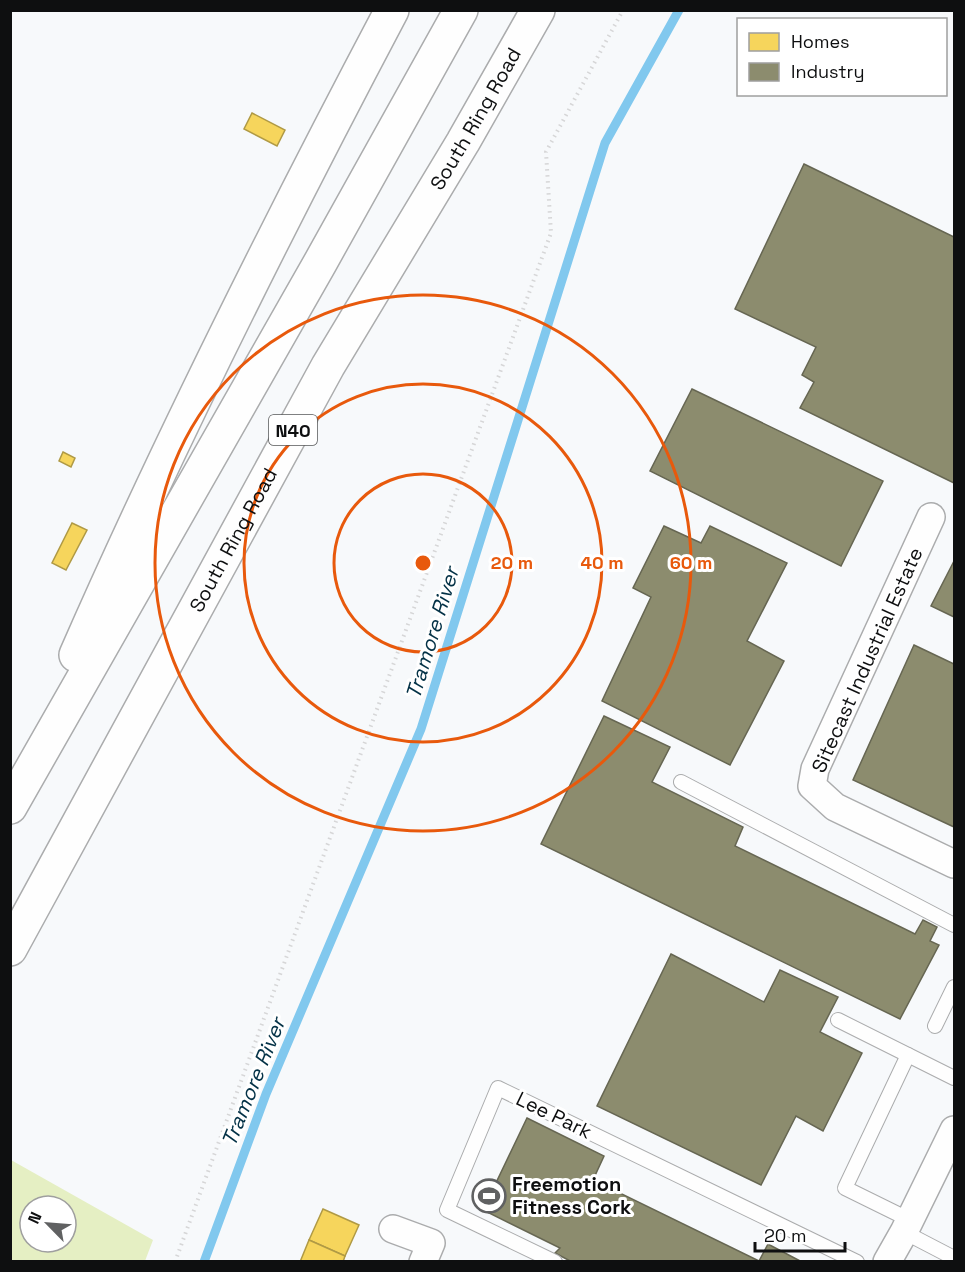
<svg xmlns="http://www.w3.org/2000/svg" width="965" height="1272" viewBox="0 0 965 1272" font-family="'Space Grotesk',sans-serif">
  <rect width="100%" height="100%" fill="#f7f9fb"/>
  <path fill="#e5efc3" fill-rule="evenodd" d="M11,1160l142,80 -8,21h-134zM30,1206h36v36h-36z"/>
  <g fill="#f6d55c" stroke="#b09a45" stroke-width="1.5">
    <polygon points="252,113 285,130 277,146 244,129"/>
    <polygon points="63,452 75,458 71,467 59,461"/>
    <polygon points="72,523 87,530 66,570 52,563"/>
    <polygon points="323,1209 359,1225 345,1256 309,1240"/>
    <polygon points="309,1240 345,1256 343,1262 300,1262"/>
  </g>
  <g fill="#8c8c6e" stroke="#666652" stroke-width="1.5">
    <polygon points="804,164 954,237 954,483 800,408 814,382 802,375 816,347 735,309"/>
    <polygon points="692,389 883,481 841,566 650,471"/>
    <polygon points="664,526 701,543 710,526 787,563 747,641 784,661 730,765 602,701 651,597 633,588"/>
    <polygon points="954,561 954,617 931,606"/>
    <polygon points="914,645 954,664 954,827 853,780"/>
    <polygon points="604,716 670,747 652,782 743,827 735,846 915,934 923,920 937,927 930,941 939,945 900,1019 541,844"/>
    <polygon points="671,954 764,1002 780,970 838,997 820,1032 862,1053 823,1131 796,1116 761,1185 597,1106"/>
    <polygon points="527,1118 604,1156 593,1180 759,1261 768,1244 802,1262 572,1262 555,1253 560,1248 483,1210"/>
  </g>
  <g fill="none" stroke-linecap="round" stroke-linejoin="round">
    <polyline stroke="#81c8ee" stroke-width="9" points="204,1262 266,1094 421,729 605,143 679,10"/>
    <defs>
      <g id="lane">
        <polyline points="681,782 954,925"/>
        <polyline points="838,1020 954,1078"/>
        <polyline points="935,1026 954,987"/>
        <polyline points="908,1055 845,1188 910,1220"/>
        <polyline points="904,1232 954,1258"/>
        <polyline points="555,1262 447,1210 498,1088 857,1262"/>
      </g>
      <g id="street">
        <polyline points="931,517 815,769 812,786 835,807 954,864"/>
        <polyline points="393,1229 431,1243 423,1262"/>
        <polyline points="887,1262 904,1232 954,1130"/>
      </g>
      <g id="highway">
        <path d="M76,655c96,-219 204,-433 316,-645"/>
        <polyline points="10,807 320,263 461,10"/>
        <path id="s1" d="M10,949l318,-583 135,-224 75,-132"/>
      </g>
    </defs>
    <use href="#lane" stroke="#abacad" stroke-width="16"/>
    <use href="#street" stroke="#abacad" stroke-width="30"/>
    <use href="#highway" stroke="#abacad" stroke-width="36"/>
    <polyline stroke="#d6d6d7" stroke-width="4" stroke-dasharray="1.5 4.5" stroke-linecap="butt" points="175,1262 551,233 546,152 623,10"/>
    <use href="#lane" stroke="#fefefe" stroke-width="14"/>
    <use href="#street" stroke="#fefefe" stroke-width="27"/>
    <use href="#highway" stroke="#fefefe" stroke-width="33"/>
  </g>
  <g fill="none" stroke="#e8590c" stroke-width="3">
    <circle cx="423" cy="563" r="89"/>
    <circle cx="423" cy="563" r="179"/>
    <circle cx="423" cy="563" r="268"/>
  </g>
  <defs>
    <symbol id="stadium-ring" viewBox="-11 -11 22 22"><circle r="9.5" fill="#fff" stroke="#606162" stroke-width="1.5"/><path d="M0-5a6.5 5 0 1 0 0 10a6.5 5 0 1 0 0-10ZM-3.5-1.8h7v3.6h-7Z" fill="#606162"/></symbol>
  </defs>
  <g fill-rule="evenodd">
    <use href="#stadium-ring" x="470" y="1177" width="38" height="38"/>
  </g>
  <g text-anchor="middle" dominant-baseline="central" stroke-width="6" stroke-linejoin="round" paint-order="stroke">
    <rect fill="#fff" stroke="#565758" stroke-width="1.5" x="269" y="415" width="48" height="30" rx="4.5"/>
    <g font-size="18" font-weight="bold" fill="#0e0f10">
      <text x="293" y="430">N40</text>
    </g>
    <g font-size="20" fill="#0e0f10" stroke="#fff">
      <text stroke="none"><textPath href="#s1" startOffset="952">South Ring Road</textPath></text>
      <text stroke="none"><textPath href="#s1" startOffset="466">South Ring Road</textPath></text>
      <text transform="translate(867 660) rotate(-66)">Sitecast Industrial Estate</text>
      <text transform="translate(554 1115) rotate(26)">Lee Park</text>
    </g>
    <g font-size="20" font-weight="bold" fill="#0e0f10" stroke="#fff" text-anchor="start">
      <text x="512" y="1184">Freemotion<tspan x="512" dy="23">Fitness Cork</tspan></text>
    </g>
    <g font-size="21" font-style="italic" fill="#033146" stroke="#fff">
      <text transform="translate(432 633) rotate(-73)">Tramore River</text>
      <text transform="translate(253 1082) rotate(-68)">Tramore River</text>
    </g>
  </g>
  <circle cx="423" cy="563" r="9" fill="#e8590c" stroke="#fff" stroke-width="3"/>
  <g font-size="18" text-anchor="middle" font-weight="bold" fill="#e8590c" stroke="#fff" stroke-width="6" stroke-linejoin="round" paint-order="stroke">
    <text x="512" y="569">20 m</text>
    <text x="602" y="569">40 m</text>
    <text x="691" y="569">60 m</text>
  </g>
  <rect width="965" height="1272" fill="none" stroke="#0e0f10" stroke-width="24"/>
  <rect x="737" y="18" width="210" height="78" fill="#ffffff" stroke="#9f9f9f" stroke-width="1.5"/>
  <rect x="749" y="33" width="30" height="18" fill="#f6d55c" stroke="#9f9f9f" stroke-width="1.5"/>
  <text x="791" y="48" font-size="18" fill="#0e0f10">Homes</text>
  <rect x="749" y="63" width="30" height="18" fill="#8c8c6e" stroke="#9f9f9f" stroke-width="1.5"/>
  <text x="791" y="78" font-size="18" fill="#0e0f10">Industry</text>
  <g transform="translate(48 1224) rotate(295)"><circle r="28" fill="#ffffff" stroke="#9f9f9f" stroke-width="1.5"/>
  <path d="M0-4.5L10 22L0 15L-10 22Z" fill="#606162"/>
  <text y="-9" font-size="16" font-weight="bold" text-anchor="middle" fill="#0e0f10">N</text>
  </g>
  <path d="M755 1242v9h90v-9" fill="none" stroke="#0e0f10" stroke-width="3"/>
  <text x="764" y="1242" font-size="18" fill="#0e0f10" stroke="#ffffff" stroke-width="4.5" paint-order="stroke">20 m</text>
</svg>
